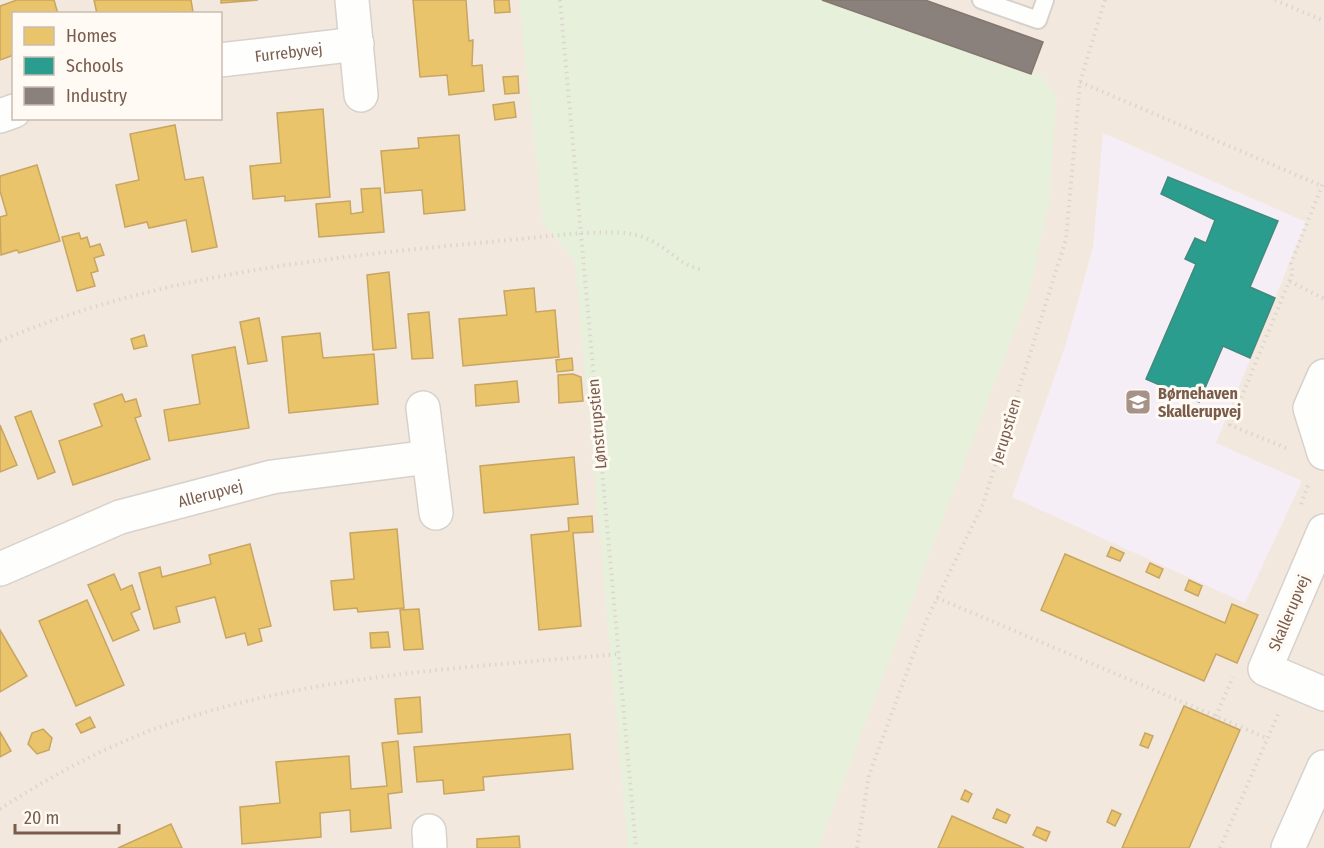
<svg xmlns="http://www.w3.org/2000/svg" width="1324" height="848" viewBox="0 0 1324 848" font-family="'Fira Sans Condensed',sans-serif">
  <rect width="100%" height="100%" fill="#f9f5f0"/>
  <path fill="#f2e8de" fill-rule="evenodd" d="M0,0h1324v848h-1324zM14,14h206v104h-206z"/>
  <polygon fill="#f6eef6" points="1103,133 1306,222 1216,443 1302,481 1245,603 1012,497 1066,344 1093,247"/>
  <polygon fill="#e7f0db" points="519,0 831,0 1038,72 1057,96 1049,201 1030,290 818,848 628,848 575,261 543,224"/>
  <g fill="#e9c46a" stroke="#c8a561" stroke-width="1.5">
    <polygon points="17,0 54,0 58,14 14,14 14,55 0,60 0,6"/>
    <polygon points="94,0 191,0 193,12 97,14"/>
    <polygon points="221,0 258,0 221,3"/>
    <polygon points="413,0 466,0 469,41 473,40 472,66 482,65 484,91 449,95 447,75 420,77"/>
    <polygon points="494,0 509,0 510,12 495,13"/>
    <polygon points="518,76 519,93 505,94 503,77"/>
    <polygon points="514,102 516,117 495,120 493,105"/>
    <polygon points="323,109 330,197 285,201 285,196 253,199 250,166 281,163 277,113"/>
    <polygon points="175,125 185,180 203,177 217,247 192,252 186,220 149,228 147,222 125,227 116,185 139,180 130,134"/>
    <polygon points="459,135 465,210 424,214 422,190 385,193 381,151 419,148 418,138"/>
    <polygon points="37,165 60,241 19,253 17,250 1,255 0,217 7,215 0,191 0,176"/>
    <polygon points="380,188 384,232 319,237 316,204 350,201 351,214 363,212 361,189"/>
    <polygon points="79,233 81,239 87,237 90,247 100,244 104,255 94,258 98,271 91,273 95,286 77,291 62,237"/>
    <polygon points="389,272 396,348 373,350 367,275"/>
    <polygon points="534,288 536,312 555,310 559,357 463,366 459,319 507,315 504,291"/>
    <polygon points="429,312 433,358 412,359 408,314"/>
    <polygon points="259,318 267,361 248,364 240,322"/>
    <polygon points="320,333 323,358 374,354 378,404 289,413 282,337"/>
    <polygon points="144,335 147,346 134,349 131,339"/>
    <polygon points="235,347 249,428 169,441 164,410 200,404 192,355"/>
    <polygon points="572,358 573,370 557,372 556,360"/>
    <polygon points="573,374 581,377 583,401 559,403 558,375"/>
    <polygon points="517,381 519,402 476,406 475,385"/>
    <polygon points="122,394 125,402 136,399 141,416 135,418 150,459 73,485 59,441 102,426 94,404"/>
    <polygon points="31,411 55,472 38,479 15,417"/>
    <polygon points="0,425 17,465 0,472"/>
    <polygon points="574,457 578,504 484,513 480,466"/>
    <polygon points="592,516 593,532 573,533 581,626 539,630 531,535 569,531 568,518"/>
    <polygon points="397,529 404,608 358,612 357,608 334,610 331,581 354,579 350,533"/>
    <polygon points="250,544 271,626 259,629 262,641 248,645 245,633 226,638 215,597 176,607 180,622 154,629 139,573 160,567 162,577 211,564 209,555"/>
    <polygon points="1111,547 1124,553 1120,561 1107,556"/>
    <polygon points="1065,554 1225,623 1232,604 1258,615 1237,663 1216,654 1204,681 1041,610"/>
    <polygon points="1150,563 1163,569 1159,578 1146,572"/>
    <polygon points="114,574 121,590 132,585 140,609 131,613 139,630 113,641 88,585"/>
    <polygon points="1189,580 1202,586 1198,596 1185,590"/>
    <polygon points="87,600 124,685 76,706 39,621"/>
    <polygon points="419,609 423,649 404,650 400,610"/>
    <polygon points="0,630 27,676 0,692"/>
    <polygon points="388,632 390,647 371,648 370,633"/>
    <polygon points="420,697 422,732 398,734 395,699"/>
    <polygon points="1184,706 1240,730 1189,848 1122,848"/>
    <polygon points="90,717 95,727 81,733 76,724"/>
    <polygon points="43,729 52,738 49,750 37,754 28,744 32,733"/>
    <polygon points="0,732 11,751 0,757"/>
    <polygon points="1145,733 1153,736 1148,748 1140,745"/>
    <polygon points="570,734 573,769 483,777 484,790 444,794 443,780 417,782 414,747"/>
    <polygon points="398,741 402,792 388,794 391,828 351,832 350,810 320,813 321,837 242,844 240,807 280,803 276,762 349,756 351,789 387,786 382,743"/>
    <polygon points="965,790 972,794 968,802 961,799"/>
    <polygon points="997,809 1010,815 1006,823 993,818"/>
    <polygon points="1112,810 1121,814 1115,826 1107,822"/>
    <polygon points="952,816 1024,848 938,848"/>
    <polygon points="171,824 182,848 118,848"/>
    <polygon points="1037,827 1050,832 1046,841 1033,835"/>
    <polygon points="519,836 520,848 477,848 477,839"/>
  </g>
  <polygon fill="#2a9d8f" stroke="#428a7b" stroke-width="1.5" points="1168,177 1278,221 1250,287 1275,298 1250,358 1223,346 1199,402 1146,379 1196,264 1185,259 1195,238 1206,243 1215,220 1161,194"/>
  <polygon fill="#8a817c" stroke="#85766e" stroke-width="1.5" points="822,0 925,0 1043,42 1031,74"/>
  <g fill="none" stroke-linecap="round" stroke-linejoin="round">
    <defs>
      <polyline id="service" points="981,0 1038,20 1045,0"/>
      <g id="minor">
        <polyline points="352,0 361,95"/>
        <path id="s1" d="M220,60l137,-16"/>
        <polyline points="0,116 14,111"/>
        <polyline points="1324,376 1310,408 1324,453"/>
        <polyline points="423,408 436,513"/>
        <polyline points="1324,531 1265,669 1324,694"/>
        <path id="s2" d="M0,569l120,-52 152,-40 157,-20"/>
        <polyline points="429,831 430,848"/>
        <polyline points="1288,848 1324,767"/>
      </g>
    </defs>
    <use href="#service" stroke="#d7d1cb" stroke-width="20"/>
    <use href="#minor" stroke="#d7d1cb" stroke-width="36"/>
    <g stroke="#dcd5d0" stroke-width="4" stroke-dasharray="1.5 4.5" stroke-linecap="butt">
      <polyline points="560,0 636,848"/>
      <polyline points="1275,0 1324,21"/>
      <polyline points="1080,82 1322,186"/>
      <polyline points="1290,281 1324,299"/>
      <path d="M0,341c183,-78 385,-88 580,-108 23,0 48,-4 70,7 19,9 31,26 53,30"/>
      <polyline points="1286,448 1230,425 1293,272 1291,263 1324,181"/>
      <polyline points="1301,504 1309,483"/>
      <polyline points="937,598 1267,738"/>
      <polyline points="1216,716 1233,677"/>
      <path d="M0,809c46,-30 97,-58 149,-78 150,-56 311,-63 470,-77"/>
      <polyline points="857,848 869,775 925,623 983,504 1066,239 1080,82 1105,0"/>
      <polyline points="1220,848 1279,712"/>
    </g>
    <use href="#service" stroke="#fefefd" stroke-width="16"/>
    <use href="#minor" stroke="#fefefd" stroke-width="33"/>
  </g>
  <defs>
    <symbol id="school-square" viewBox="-11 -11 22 22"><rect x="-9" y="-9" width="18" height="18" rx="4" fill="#a69286" stroke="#fffaf3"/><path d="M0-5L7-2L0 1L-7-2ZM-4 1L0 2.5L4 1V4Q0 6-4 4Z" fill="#fff"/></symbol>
  </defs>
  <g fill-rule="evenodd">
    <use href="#school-square" x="1123" y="387" width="30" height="30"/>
  </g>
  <g text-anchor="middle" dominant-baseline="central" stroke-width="6" stroke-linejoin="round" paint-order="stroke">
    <g font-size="16" fill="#7a5c4d" stroke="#fffaf3">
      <text stroke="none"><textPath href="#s1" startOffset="69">Furrebyvej</textPath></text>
      <text transform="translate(597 424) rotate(-95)">Lønstrupstien</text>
      <text transform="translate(1006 431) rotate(-73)">Jerupstien</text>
      <text stroke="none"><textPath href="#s2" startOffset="224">Allerupvej</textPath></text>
      <text transform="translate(1289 613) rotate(-67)">Skallerupvej</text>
    </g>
    <g font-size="16" font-weight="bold" fill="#7a5c4d" stroke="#fffaf3" text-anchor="start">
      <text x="1158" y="393">Børnehaven<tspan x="1158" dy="18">Skallerupvej</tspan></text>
    </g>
  </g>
  <rect x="12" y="12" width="210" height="108" fill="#fffaf3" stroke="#cabbb1" stroke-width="1.5"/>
  <rect x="24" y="27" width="30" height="18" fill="#e9c46a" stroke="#cabbb1" stroke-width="1.5"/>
  <text x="66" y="42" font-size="18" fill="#7a5c4d">Homes</text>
  <rect x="24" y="57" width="30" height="18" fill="#2a9d8f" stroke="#cabbb1" stroke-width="1.5"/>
  <text x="66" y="72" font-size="18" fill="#7a5c4d">Schools</text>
  <rect x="24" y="87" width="30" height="18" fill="#8a817c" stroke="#cabbb1" stroke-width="1.5"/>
  <text x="66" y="102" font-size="18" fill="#7a5c4d">Industry</text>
  <path d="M15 824v9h104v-9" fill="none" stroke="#7a5c4d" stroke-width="3"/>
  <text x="24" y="824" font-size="18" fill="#7a5c4d" stroke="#fffaf3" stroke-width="4.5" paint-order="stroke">20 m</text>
</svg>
